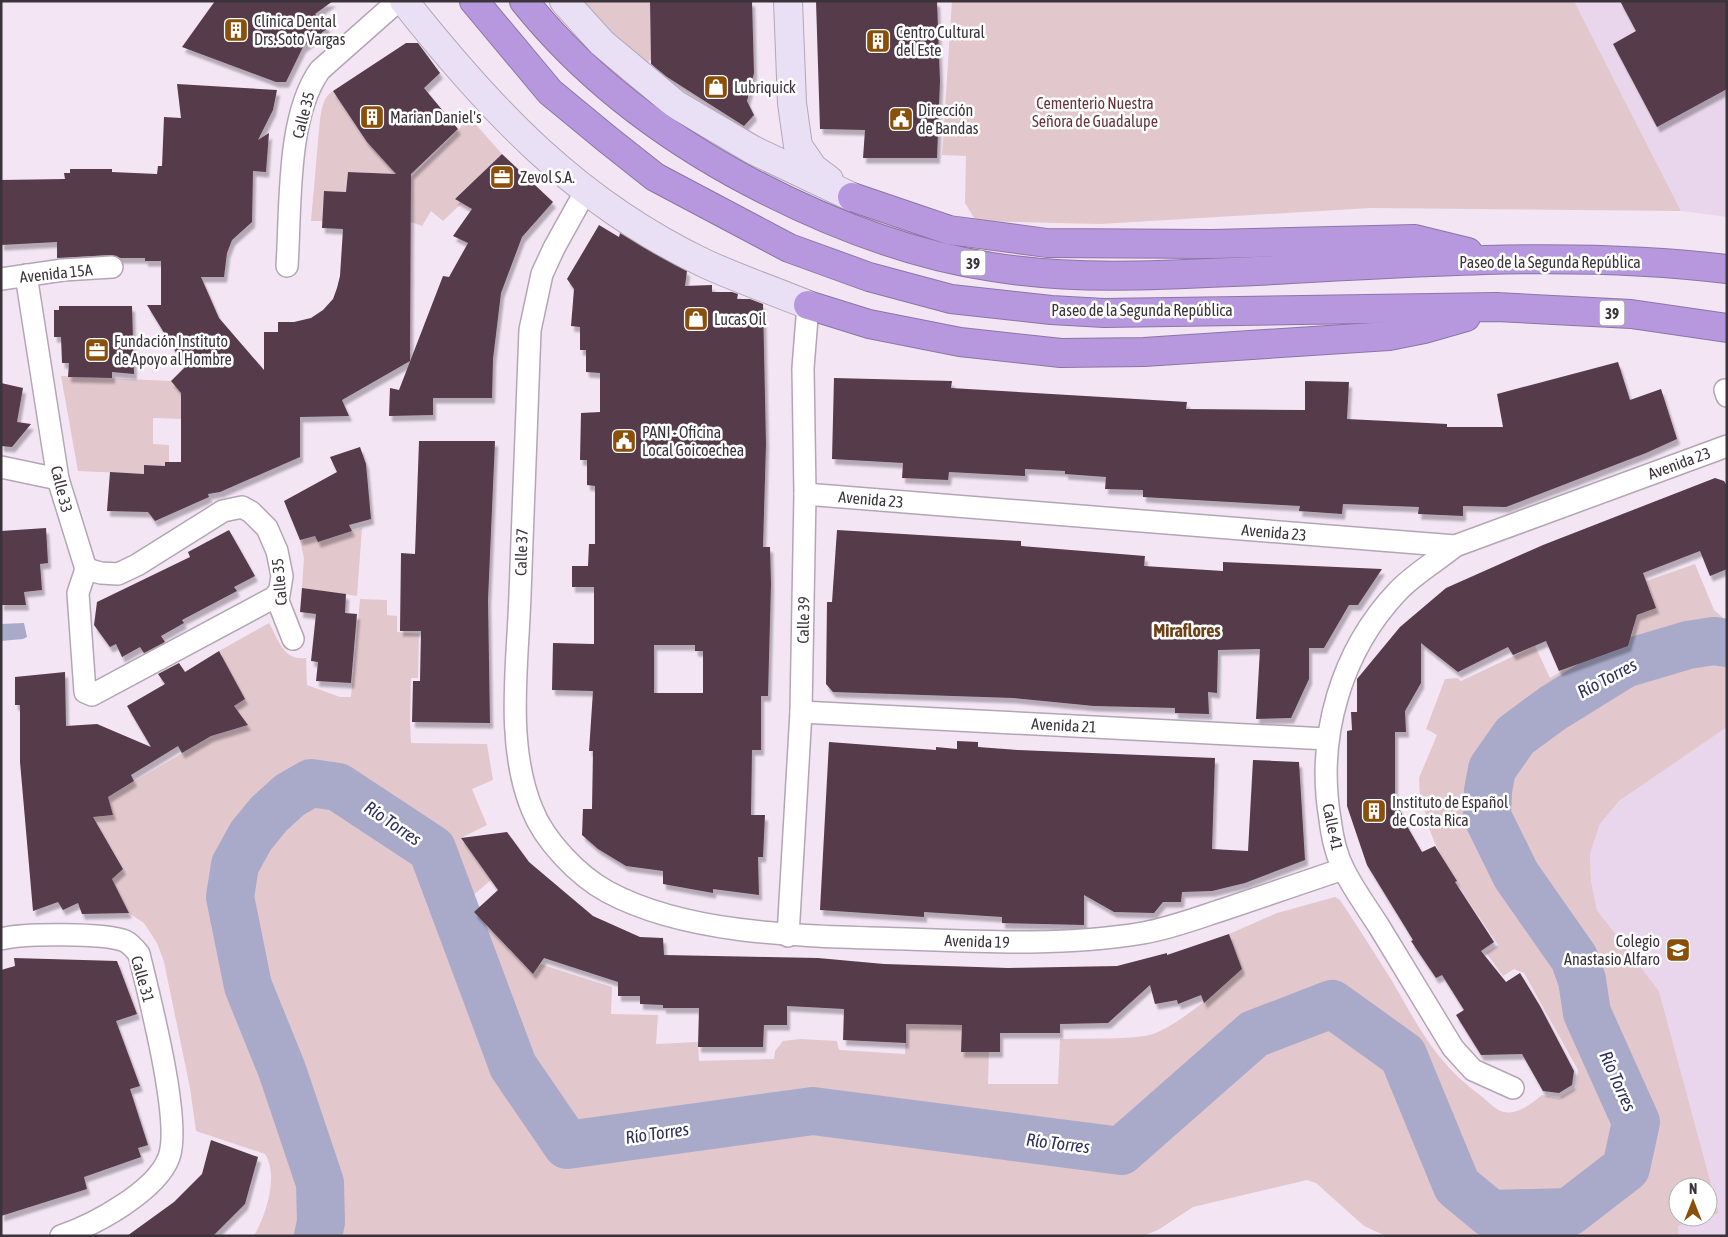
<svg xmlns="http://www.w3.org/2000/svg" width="1728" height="1237" viewBox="0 0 1728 1237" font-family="'Asap Condensed',sans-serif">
  <defs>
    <filter id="shadow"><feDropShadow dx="3" dy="5.5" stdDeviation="1" flood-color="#0004"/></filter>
  </defs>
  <rect width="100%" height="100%" fill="#f4e5f5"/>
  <g fill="#ead6ec">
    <polygon points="1574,1 1727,1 1727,217 1681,211"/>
    <polygon points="1727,727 1727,1236 1679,1236 1678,1226 1719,1212 1659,991 1597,910 1591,881 1590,854 1600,824 1619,801"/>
  </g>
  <g fill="#e2c7cd">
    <polygon points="576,1 650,1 651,59 642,70"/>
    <polygon points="952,1 1574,1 1681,211 1371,208 1100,224 976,221 965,203 966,156 942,155"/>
    <path d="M333,91l34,51 29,32 -48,-2 -2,20 -21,-1 -2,30h-12l9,-102c2,-11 3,-22 13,-28z"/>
    <polygon points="470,118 502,154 455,199 462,203 443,221 431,211 422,226 411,222 411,202 405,183"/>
    <polygon points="61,376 171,381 181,393 181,419 153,418 153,444 169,445 169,462 165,462 165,466 144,474 78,471"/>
    <polygon points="362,528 357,596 302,588 304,558 300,540 315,536 319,542"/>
    <path d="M1695,564l19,46 13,11v106l-108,74 -19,23 -10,30 1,27 6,29 62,81 60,222 -11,3v-29h-30v30h28l-28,9 1,10h-293l-22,-10 -48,-43 -9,-3 -114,27 -35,23 -15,6h-889c12,-21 25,-60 11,-82l-69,-23 -6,-43 -26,-126 -7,-19 -13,-20 -15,-10 -17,-34 11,-11 -30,-51 20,-2 -5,-18 103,-61 37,-11 -14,-19 10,-7 -25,-48 50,-28c10,17 14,38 37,35l1,27 33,12h11l9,-98 27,1v15l10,1v16l22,2 -1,44h-7l-1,44 1,21 76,1 6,36 -21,9 15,36 -26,13 30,42 -27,23 69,71 7,-10 72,23 -1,27 47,1 -2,29 42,-2 1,19 75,-2 1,-8 8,-10 17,-2 37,2 2,9 66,4 1,-30 56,1 27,27 -1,32h70l2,-45c28,-1 57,1 85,-3 27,-4 76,-48 97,-67l-13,-35 48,-21 58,-16 5,3c18,27 35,54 52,81 27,46 43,81 88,114 6,5 14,13 21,16 15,6 31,-8 41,-16l17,3 17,-10 2,-18 -54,-97 -10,-4 -11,7 -17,-23 12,-8c-24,-38 -74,-100 -74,-145h-4l-1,-22 18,-43 -11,-6 19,-50 12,-1 4,3 74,-35 15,32 14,-8 64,-24 6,-18 -3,-10 25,-10 -10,-27z"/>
  </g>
  <polygon fill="#a9aaca" points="24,623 27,637 23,639 1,641 1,624"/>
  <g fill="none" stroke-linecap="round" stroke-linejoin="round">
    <polyline stroke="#a9aaca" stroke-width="48" points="318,1236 321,1222 320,1183 282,1070 248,986 230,897 235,865 251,836 269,814 290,795 311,783 338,787 432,849 513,1066 567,1145 813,1111 1121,1151 1254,1034 1332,1004 1403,1055 1457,1186 1491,1214 1569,1212 1626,1168 1636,1122 1587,1013 1582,980 1574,958 1516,875 1487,816 1488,791 1492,769 1515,736 1553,708 1624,664 1688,645 1714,641 1727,643"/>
  </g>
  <g fill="#563b4b" fill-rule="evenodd" filter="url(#shadow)">
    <polygon points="215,1 333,1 315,14 328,28 303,47 286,82 276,82 182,47"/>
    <polygon points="650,1 752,1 754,73 747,101 754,115 744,126 667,77 651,64"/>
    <polygon points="816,1 937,1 940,81 937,158 863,158 865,130 820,129"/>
    <polygon points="1620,1 1727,1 1727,89 1657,127 1613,44 1636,31"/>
    <polygon points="406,43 418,43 440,73 424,88 458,129 411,174 410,361 342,400 349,416 300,417 300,457 220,492 208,494 209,497 155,521 148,512 107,511 110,472 144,474 144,465 165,466 165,462 181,462 181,393 171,381 185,367 147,305 161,305 161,261 145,261 145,258 120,258 111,255 57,258 57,242 1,245 1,180 65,179 64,173 70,173 70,169 112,169 112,172 157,174 158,166 162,166 164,117 181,118 177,84 277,90 273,110 258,140 269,133 266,172 253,171 252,222 232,240 227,253 224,277 201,277 219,318 264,370 264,332 278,332 278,322 294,322 311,318 323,310 333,299 337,288 340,276 343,229 322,228 324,191 346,192 348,172 396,174 367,142 333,91"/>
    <polygon points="502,154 553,202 522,237 501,293 493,359 492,398 433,398 433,415 389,416 390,388 399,390 443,276 449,277 468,243 453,236 472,209 455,199"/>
    <path d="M599,225l20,12 1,-4 67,38 -2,15 27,-1v7h20l6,2 -1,5h13l13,5 3,140 -3,103h7l1,37 -3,112h-7v54h-9l-1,65h14l-2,42h-5l1,38 -46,-6v4l-50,-9v-13l-37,-5 -28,-17 -16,-14 1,-26h9l1,-58h-4l4,-60 -41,-1 1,-47 41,1v-57h-22v-21h16l1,-22h6v-58l-8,-1v-25h-7l1,-47 19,-1v-39l-14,-1v-22h-6v-23l-9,-1 3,-37 -7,-10zM654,645h41v6h8v42h-49z"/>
    <polygon points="59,306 132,306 134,374 112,372 112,378 68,377 69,363 62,363 61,337 54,337 54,310 59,310"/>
    <polygon points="1618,362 1630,400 1661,389 1677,439 1646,453 1506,507 1463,506 1463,516 1418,514 1419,507 1343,504 1342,514 1299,511 1300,506 1143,497 1143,490 1105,489 1106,477 1065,474 1065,471 1025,469 1025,476 949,472 948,480 902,478 903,463 832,459 834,378 952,381 951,388 1187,402 1186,409 1305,410 1305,381 1349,382 1347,419 1447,424 1447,427 1503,427 1497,394"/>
    <polygon points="1,383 23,388 17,422 31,424 12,447 1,446"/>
    <polygon points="419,441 495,441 488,600 490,723 412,722 413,681 420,681 421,631 400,631 401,553 415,554"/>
    <polygon points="360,447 366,464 371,519 349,525 352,531 318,542 315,536 300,540 284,501 337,472 330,457"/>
    <polygon points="1715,478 1724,481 1727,486 1727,569 1710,576 1700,551 1643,573 1656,608 1637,615 1628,646 1559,671 1546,641 1513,655 1508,647 1458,672 1421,643 1421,683 1405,711 1406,732 1395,732 1395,799 1407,826 1422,852 1435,846 1457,881 1455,882 1494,942 1481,951 1506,982 1520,973 1540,1006 1574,1071 1572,1085 1559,1093 1543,1091 1522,1054 1481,1055 1456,1015 1464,1010 1442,975 1436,978 1411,941 1413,940 1367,865 1347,806 1347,731 1352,730 1351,712 1357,712 1357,679 1400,627 1446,588 1543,545"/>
    <polygon points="46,528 48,563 40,564 42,590 24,592 26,605 1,605 1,531"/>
    <polygon points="229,530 255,576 234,587 237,591 182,620 184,623 161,636 165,642 144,653 140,647 122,657 116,644 110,647 94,625 97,602 190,557 188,552"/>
    <polygon points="837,530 1021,541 1021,546 1145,556 1144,566 1223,571 1223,562 1382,569 1358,605 1349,605 1324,648 1309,648 1309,679 1291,718 1256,719 1260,649 1218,650 1217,693 1208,692 1209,714 1175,713 1175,708 1094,706 1013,698 833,692 826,684 827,602 832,602"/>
    <polygon points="302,588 346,594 345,613 357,614 351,683 316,681 318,662 311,661 316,614 300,612"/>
    <polygon points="219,651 245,699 234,706 248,725 211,736 182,753 178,746 131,775 134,781 108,797 113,815 93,817 123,869 112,879 129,913 82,914 78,903 63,910 58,902 33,911 20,762 20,705 15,705 15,677 65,672 66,726 97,724 151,747 127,706 165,684 158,674 179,663 185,672"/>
    <polygon points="957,741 978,742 978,747 1018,750 1215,758 1212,849 1248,851 1253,760 1299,762 1305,860 1245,883 1212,891 1182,892 1181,902 1163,902 1154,913 1114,912 1084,895 1084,925 1002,923 1002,917 924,912 924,917 820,910 829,742 936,750 936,747 957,749"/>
    <polygon points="507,832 529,862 593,916 640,937 663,938 664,955 818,958 884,964 1008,968 1117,966 1167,953 1167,955 1229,934 1242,969 1204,1003 1201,995 1178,1004 1177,1000 1155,1004 1150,985 1108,1023 1060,1024 1060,1033 1000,1033 1000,1052 961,1052 962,1025 906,1024 906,1043 843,1040 844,1009 787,1006 787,1025 764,1025 763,1047 698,1047 699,1008 663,1008 663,1005 640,1004 640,996 618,996 618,982 544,958 533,974 474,912 498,890 461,838"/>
    <polygon points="14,958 117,961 137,1014 116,1021 140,1086 130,1089 148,1145 138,1148 141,1157 84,1177 87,1189 1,1216 1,970 15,966"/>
    <polygon points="211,1140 258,1157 245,1204 213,1236 127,1236 174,1202 202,1174"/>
  </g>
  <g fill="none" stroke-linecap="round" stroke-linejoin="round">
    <defs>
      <g id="street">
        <path d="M585,192l-31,56 -12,26 -12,56c-4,88 -7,176 -10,264 -2,69 -15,149 12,215 12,31 46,67 76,83 84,45 206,44 299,47 79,3 158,7 236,-6 29,-5 57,-16 85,-25 38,-13 77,-26 115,-39"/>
        <path d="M287,266c4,-57 -1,-149 33,-196l78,-69"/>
        <polyline points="26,275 58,479 86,569 78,593 85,692 92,695 273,598 278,593"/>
        <polyline points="1,279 63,270 112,267"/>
        <polyline points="1725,390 1727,396"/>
        <polyline points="1,467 58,479"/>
        <polyline points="805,494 1455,546 1727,446"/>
        <path d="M1455,546c-18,15 -41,28 -57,45 -57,60 -82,146 -68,228 2,17 6,36 14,51 10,20 24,39 36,58 24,40 49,80 73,120l20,22 40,18"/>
        <polyline points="86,569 101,573 118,574 137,565 223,511 242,507 251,512 267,528 277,551 282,576 278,601 293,639"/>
        <polyline points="801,712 1327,739"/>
        <polyline points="788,936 801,712 805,494 803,368 808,305"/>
        <path d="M1,939c21,-6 105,-6 124,2 6,3 10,8 14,13 10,42 43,167 30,203 -12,34 -75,68 -108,79"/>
      </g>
      <g id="secondary">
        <path d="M404,1c87,110 173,202 302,263 33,15 68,27 102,41"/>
        <polyline points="564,1 602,43 675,104 753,150 852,197"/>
        <polyline points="788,1 792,103 798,146 813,168 829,180"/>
      </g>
      <g id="highway">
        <polyline points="474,1 550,92 607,139 655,177 789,248 869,277 951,299 1051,310 1104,313 1496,307 1631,314 1727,328"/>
        <path d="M524,1c61,76 141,136 226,181 76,40 156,72 242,85 87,14 176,8 264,4 157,-8 314,-21 471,-2"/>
        <polyline points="852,197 949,230 1047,243 1212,244 1415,239 1468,252"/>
        <polyline points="808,305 869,324 960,342 1061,353 1144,352 1389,336 1424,329 1466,317"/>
      </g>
    </defs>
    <use href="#street" stroke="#b3a6b4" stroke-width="24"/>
    <use href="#secondary" stroke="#b3a6b4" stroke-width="30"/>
    <use href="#highway" stroke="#8b75a5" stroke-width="30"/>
    <use href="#street" stroke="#fff" stroke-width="21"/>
    <use href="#secondary" stroke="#e9e0f5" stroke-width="28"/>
    <use href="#highway" stroke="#b798df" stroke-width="28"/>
  </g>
  <defs>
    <symbol id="building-square" viewBox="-11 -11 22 22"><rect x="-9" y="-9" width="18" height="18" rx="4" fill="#8a4f09" stroke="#fff"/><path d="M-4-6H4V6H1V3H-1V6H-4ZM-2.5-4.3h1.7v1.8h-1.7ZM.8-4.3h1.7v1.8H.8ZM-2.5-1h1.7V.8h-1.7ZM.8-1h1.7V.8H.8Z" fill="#fff"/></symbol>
    <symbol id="shop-square" viewBox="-11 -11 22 22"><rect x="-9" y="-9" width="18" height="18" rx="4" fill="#8a4f09" stroke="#fff"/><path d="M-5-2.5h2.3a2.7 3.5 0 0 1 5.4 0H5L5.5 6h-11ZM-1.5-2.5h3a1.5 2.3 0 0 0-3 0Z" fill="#fff"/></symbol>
    <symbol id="civic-square" viewBox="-11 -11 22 22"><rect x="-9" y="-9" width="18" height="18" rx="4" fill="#8a4f09" stroke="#fff"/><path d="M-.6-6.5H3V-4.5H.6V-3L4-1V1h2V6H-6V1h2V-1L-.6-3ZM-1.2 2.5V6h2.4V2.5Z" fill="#fff"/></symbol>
    <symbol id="office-square" viewBox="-11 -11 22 22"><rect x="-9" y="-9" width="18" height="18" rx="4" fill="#8a4f09" stroke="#fff"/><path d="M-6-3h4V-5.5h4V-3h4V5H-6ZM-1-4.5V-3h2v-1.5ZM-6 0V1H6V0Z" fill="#fff"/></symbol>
    <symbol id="school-square" viewBox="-11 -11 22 22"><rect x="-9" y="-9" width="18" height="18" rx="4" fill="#8a4f09" stroke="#fff"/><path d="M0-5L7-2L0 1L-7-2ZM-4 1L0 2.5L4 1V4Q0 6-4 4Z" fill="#fff"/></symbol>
  </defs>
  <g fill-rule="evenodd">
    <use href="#building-square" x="222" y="16" width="28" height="28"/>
    <use href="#building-square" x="864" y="27" width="28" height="28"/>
    <use href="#shop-square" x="702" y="73" width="28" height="28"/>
    <use href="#building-square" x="358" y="103" width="28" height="28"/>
    <use href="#civic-square" x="887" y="105" width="28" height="28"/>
    <use href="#office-square" x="488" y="163" width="28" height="28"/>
    <use href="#shop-square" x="682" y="305" width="28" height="28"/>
    <use href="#office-square" x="83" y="336" width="28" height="28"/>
    <use href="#civic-square" x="610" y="427" width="28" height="28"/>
    <use href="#building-square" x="1360" y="797" width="28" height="28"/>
    <use href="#school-square" x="1664" y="936" width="28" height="28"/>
  </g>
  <g text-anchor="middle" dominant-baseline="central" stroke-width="5" stroke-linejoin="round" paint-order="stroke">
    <g fill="#fff" stroke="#757175" stroke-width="1">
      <rect x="960.5" y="250.5" width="25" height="25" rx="4"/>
      <rect x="1599.5" y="300.5" width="25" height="25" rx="4"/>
    </g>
    <g font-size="15" font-weight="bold" fill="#3a343a">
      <text x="973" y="263">39</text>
      <text x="1612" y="313">39</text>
    </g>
    <g font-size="16" fill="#3a343a" stroke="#fff" text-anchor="start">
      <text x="254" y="21">Clínica Dental<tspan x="254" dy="18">Drs. Soto Vargas</tspan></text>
      <text x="896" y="32">Centro Cultural<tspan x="896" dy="18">del Este</tspan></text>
      <text x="734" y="87">Lubriquick</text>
      <text x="918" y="110">Dirección<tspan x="918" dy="18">de Bandas</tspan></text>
      <text x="390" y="117">Marian Daniel's</text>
      <text x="520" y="177">Zevol S.A.</text>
      <text x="714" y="319">Lucas Oil</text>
      <text x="114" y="341">Fundación Instituto<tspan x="114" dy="18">de Apoyo al Hombre</tspan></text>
      <text x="642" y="432">PANI - Oficina<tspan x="642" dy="18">Local Goicoechea</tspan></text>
      <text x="1392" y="802">Instituto de Español<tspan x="1392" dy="18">de Costa Rica</tspan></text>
      <text x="1660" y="941" text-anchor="end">Colegio<tspan x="1660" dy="18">Anastasio Alfaro</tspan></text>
    </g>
    <g font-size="16" fill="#673442" stroke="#fff">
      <text x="1095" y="103">Cementerio Nuestra<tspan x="1095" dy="18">Señora de Guadalupe</tspan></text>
    </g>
    <g font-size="16" fill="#3a343a" stroke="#fff">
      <text transform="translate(303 115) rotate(-76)">Calle 35</text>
      <text x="1550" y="262">Paseo de la Segunda República</text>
      <text transform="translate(56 273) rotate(-6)">Avenida 15A</text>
      <text x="1142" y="310">Paseo de la Segunda República</text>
      <text transform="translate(1679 463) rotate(-20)">Avenida 23</text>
      <text transform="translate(62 489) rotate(76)">Calle 33</text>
      <text transform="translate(871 499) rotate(5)">Avenida 23</text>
      <text transform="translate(1274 532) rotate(5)">Avenida 23</text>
      <text transform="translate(521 552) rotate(-88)">Calle 37</text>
      <text transform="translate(279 582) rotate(-95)">Calle 35</text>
      <text transform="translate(803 620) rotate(-89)">Calle 39</text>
      <text transform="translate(1064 725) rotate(3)">Avenida 21</text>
      <text transform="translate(1333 827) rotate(78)">Calle 41</text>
      <text transform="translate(977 941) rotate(2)">Avenida 19</text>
      <text transform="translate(143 979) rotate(74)">Calle 31</text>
    </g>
    <g font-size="18" font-weight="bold" fill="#6b4117" stroke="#fff">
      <text x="1187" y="630">Miraflores</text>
    </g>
    <g font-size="18" font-style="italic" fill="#312f5a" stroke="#fff">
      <text transform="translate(1607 678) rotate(-28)">Río Torres</text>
      <text transform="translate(393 823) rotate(34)">Río Torres</text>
      <text transform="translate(1618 1081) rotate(66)">Río Torres</text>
      <text transform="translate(657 1133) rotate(-8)">Río Torres</text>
      <text transform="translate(1058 1143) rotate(7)">Río Torres</text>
    </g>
  </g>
  <rect width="1728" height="1237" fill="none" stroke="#3a343a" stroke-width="5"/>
  <g transform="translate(1693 1202)"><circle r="24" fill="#ffffff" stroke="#b0aeb0"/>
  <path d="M0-4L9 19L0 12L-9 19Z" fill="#8a4f09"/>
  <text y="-8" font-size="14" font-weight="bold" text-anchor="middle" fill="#3a343a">N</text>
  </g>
</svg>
